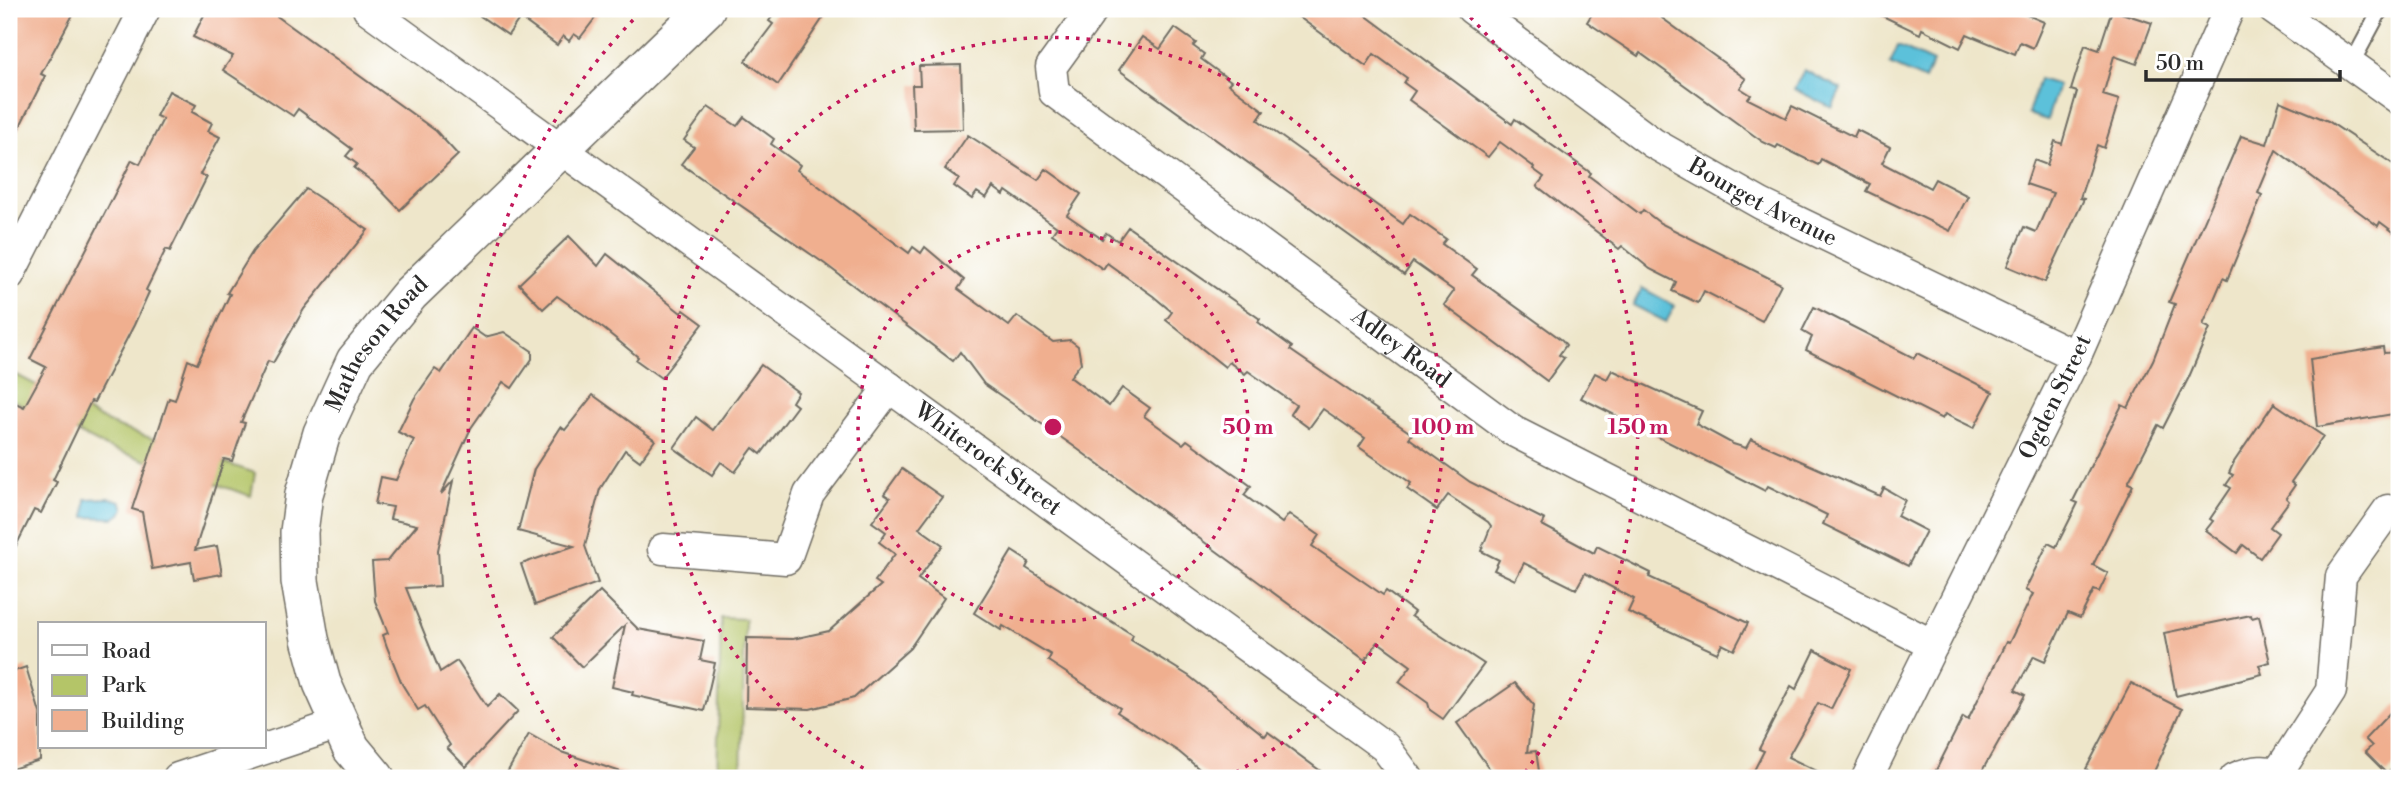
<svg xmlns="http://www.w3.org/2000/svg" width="2408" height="787" viewBox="0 0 2408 787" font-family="'Libre Bodoni',serif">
  <rect width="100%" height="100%" fill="#fff"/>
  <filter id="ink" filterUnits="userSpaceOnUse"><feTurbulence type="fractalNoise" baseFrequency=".0143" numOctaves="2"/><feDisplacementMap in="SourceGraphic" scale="14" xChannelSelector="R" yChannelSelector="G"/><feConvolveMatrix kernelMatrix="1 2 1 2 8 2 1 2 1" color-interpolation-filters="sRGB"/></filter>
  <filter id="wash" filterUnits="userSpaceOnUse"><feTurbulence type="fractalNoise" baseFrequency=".00686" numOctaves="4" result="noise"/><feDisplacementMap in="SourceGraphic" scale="28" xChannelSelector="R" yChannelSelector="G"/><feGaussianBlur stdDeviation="1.57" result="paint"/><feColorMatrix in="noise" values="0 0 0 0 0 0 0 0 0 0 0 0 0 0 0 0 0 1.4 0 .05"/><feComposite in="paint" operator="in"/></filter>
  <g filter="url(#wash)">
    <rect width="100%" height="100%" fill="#eee6ca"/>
    <g fill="#b4c568" stroke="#70784a" stroke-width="2">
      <polygon points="9,371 115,426 255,473 251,496 106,447 9,398"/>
      <polygon points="721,618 745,619 741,778 717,778"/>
    </g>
    <g fill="#5cc1da" stroke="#447682" stroke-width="2">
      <polygon points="1898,46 1933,62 1925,80 1890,64"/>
      <polygon points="1804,70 1841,89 1832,108 1794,89"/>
      <polygon points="2039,79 2058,85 2047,120 2028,114"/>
      <polygon points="1642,288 1675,306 1666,322 1633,305"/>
      <polygon points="109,498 121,501 124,508 121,514 114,518 85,517 86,499"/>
    </g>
    <g id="blocks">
      <g fill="#f0af8f">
        <polygon points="9,9 76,9 41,74 45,76 9,148"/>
        <polygon points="207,9 267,9 436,131 458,155 400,210 373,182 354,168 357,164 346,156 352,149 298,109 293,116 223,70 233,56 193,37"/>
        <polygon points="470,9 602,9 580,38 574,34 569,41 563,36 557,45 520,18 508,35"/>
        <polygon points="778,9 829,9 778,85 745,61 773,24 769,21"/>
        <polygon points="1288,9 1357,9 1512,124 1515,119 1591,173 1589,176 1640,214 1643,210 1660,223 1781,284 1762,321 1704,291 1698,303 1672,291 1676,282 1650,269 1622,246 1619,249 1537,186 1544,177 1533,169 1534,167 1500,142 1488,157 1409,100 1415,91 1404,83 1407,78 1374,54 1366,66"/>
        <polygon points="1595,9 1669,9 1662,18 1746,79 1740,88 1751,95 1748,99 1786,118 1792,106 1854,137 1857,130 1890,147 1882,163 1930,188 1935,179 1968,196 1950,231 1866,191 1870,184 1821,159 1818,165 1778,145 1776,148 1763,142 1640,53 1638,56 1587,22"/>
        <polygon points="1868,9 2013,9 2044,22 2033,48 2020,42 2015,54 1967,34 1960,48 1922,29 1920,34"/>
        <polygon points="2112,10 2152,23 2137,64 2114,56 2103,95 2119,100 2104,148 2097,145 2080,198 2084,199 2045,282 2007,266 2024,227 2036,232 2053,193 2026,184 2034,160 2047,165 2055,141 2062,144 2077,92 2071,90 2085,45 2099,50"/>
        <polygon points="1175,28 1196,43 1193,46 1204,54 1201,59 1231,81 1228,84 1264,111 1258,120 1403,224 1410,214 1446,239 1442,244 1477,269 1472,275 1562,340 1566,345 1559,355 1564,358 1547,381 1444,305 1454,291 1413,262 1404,275 1119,70 1142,37 1160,49"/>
        <polygon points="961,65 963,129 914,130 912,85 920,85 919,66"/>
        <polygon points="169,91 196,105 192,112 212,123 208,131 220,137 200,174 207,177 170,251 166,249 146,290 149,292 134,325 94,402 91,401 53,480 57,482 41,513 34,510 9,560 9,400 24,407 46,367 30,359 132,160 140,164 163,119 156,116"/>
        <polygon points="2280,101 2328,121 2399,168 2399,236 2380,222 2378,226 2276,150 2258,193 2262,195 2227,280 2223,278 2203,325 2210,328 2189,377 2163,428 2158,425 2128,483 2133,485 2093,565 2108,573 2099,592 2094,590 2080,618 2068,613 2045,661 2034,656 2015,690 2025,695 1978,778 1932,778 1963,717 1968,720 2006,642 2009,643 2033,594 2025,590 2048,543 2056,547 2078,503 2073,501 2091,465 2122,405 2128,408 2153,360 2175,304 2169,302 2241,136 2267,144"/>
        <polygon points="708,107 737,126 744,117 774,139 771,144 800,165 797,170 909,253 913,247 921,253 925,247 964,280 958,289 1009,326 1017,316 1053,342 1070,340 1078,346 1081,363 1070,377 1109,406 1122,388 1150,408 1144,416 1183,444 1187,440 1251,486 1244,495 1282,523 1289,514 1319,535 1312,546 1383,595 1386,591 1414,612 1411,616 1484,664 1443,719 1430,710 1428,703 1399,682 1411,666 1378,642 1365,660 1072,445 984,384 960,352 953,361 825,264 681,164 694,147 684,140"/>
        <polygon points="968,135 1038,180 1046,169 1081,194 1067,215 1102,239 1106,233 1118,241 1128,227 1260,319 1258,322 1292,347 1290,350 1412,434 1409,438 1470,482 1545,520 1542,525 1594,553 1597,546 1651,573 1649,577 1748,623 1734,650 1722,644 1717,653 1628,612 1634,599 1585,573 1576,589 1524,563 1515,580 1494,570 1499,560 1481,551 1491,526 1488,522 1448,495 1437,510 1407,489 1411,483 1359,447 1365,438 1323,409 1309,428 1290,414 1296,405 1248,371 1245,374 1229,362 1225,367 1166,320 1172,312 1153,296 1107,263 1103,269 1052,234 1057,227 1006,191 1004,195 993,187 986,198 977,192 972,199 954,186 959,179 945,169"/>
        <polygon points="306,189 368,230 304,309 273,363 268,361 241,422 245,423 232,461 224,459 195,550 217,546 222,574 194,579 191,562 152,569 142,512 132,509 169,398 175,400 188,360 197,364 230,294 227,293 253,251"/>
        <polygon points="569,236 598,266 607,254 681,313 684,310 703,324 661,378 636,360 638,357 604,329 557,296 543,309 519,284"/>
        <polygon points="1814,307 1914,358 1917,353 1993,392 1974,428 1945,414 1942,419 1806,350 1812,337 1802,331"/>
        <polygon points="472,328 485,337 504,332 532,351 532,359 512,388 503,382 471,428 441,494 453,481 438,550 440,586 406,588 440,672 457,661 487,707 500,694 518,711 466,767 447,748 450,745 425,706 418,710 402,684 387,647 383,635 388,633 375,601 372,562 387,561 417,525 390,519 393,507 375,504 381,477 396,480 414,440 398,432 414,399 435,369 441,373"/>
        <polygon points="2383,347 2384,353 2399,352 2399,413 2317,427 2310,359"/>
        <polygon points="761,365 798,392 792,402 797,406 761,454 753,448 735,472 721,462 712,475 674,448 696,417 713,430"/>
        <polygon points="1612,370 1702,411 1696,424 1733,444 1746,448 1751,439 1880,496 1884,488 1905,500 1897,516 1926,531 1908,566 1823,524 1827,515 1768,486 1765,491 1581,398 1595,373 1607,379"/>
        <polygon points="593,395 655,440 640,461 625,450 600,489 585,546 598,583 535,605 521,564 574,546 518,531 534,469 561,427 565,430"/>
        <polygon points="2274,403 2323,436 2291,482 2295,485 2286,498 2289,501 2270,527 2278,533 2260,558 2243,545 2237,553 2206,530 2213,521 2210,519 2231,488 2226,485 2233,475 2229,473 2234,462"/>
        <polygon points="902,469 942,497 919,528 943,545 918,579 944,598 910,648 854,698 810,709 746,707 747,638 793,639 829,631 881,585 875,581 895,554 879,542 886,532 872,522 890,498 884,494"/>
        <polygon points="1012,551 1029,562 1026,568 1133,635 1131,640 1189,676 1265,736 1268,732 1330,778 1210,778 1179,752 1117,712 1120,708 1048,661 1051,655 1003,626 1001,630 974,613"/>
        <polygon points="600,591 638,629 704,641 700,660 715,663 704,711 632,695 633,692 612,687 625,625 582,667 553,637"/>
        <polygon points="2251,615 2252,618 2259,616 2270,662 2259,665 2262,674 2176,696 2164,633"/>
        <polygon points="1815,650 1851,669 1831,709 1818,703 1788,757 1831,778 1750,778 1764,751 1759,749 1791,686 1796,689"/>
        <polygon points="26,667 40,713 40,760 9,770 9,673"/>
        <polygon points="1515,683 1534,705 1527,752 1536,751 1540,778 1496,778 1457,723"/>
        <polygon points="2131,683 2182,709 2163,752 2151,778 2087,778 2090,772 2086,769"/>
        <polygon points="2399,703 2399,762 2387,774 2365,752 2372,746 2365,739"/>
        <polygon points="529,734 561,752 627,774 627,778 504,778"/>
      </g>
    </g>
  </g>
  <g filter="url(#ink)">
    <use href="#blocks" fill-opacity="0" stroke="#6f6c63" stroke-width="2"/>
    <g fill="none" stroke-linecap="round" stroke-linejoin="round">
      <defs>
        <polyline id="service" points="2352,63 2381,9"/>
        <g id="minor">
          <path id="s1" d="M368,9l1017,738 23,31"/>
          <path id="s2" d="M1093,9l-42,58 3,25 459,339 420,214"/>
          <path id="s3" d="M1472,9l181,134 108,61 315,152"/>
          <polyline points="2273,9 2399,99"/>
          <polyline points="9,275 145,9"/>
          <polyline points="663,549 786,559 809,494 889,387"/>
          <polyline points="2278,773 2331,691 2341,576 2388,510"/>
          <polyline points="178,778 339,724"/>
          <path id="s4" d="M1867,778l209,-422 153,-347"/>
          <path d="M2235,778c15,-7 36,-11 50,0"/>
        </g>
        <g id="tertiary">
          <path id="s5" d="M376,778l-25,-30 -29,-65 -12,-44 -10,-58 -1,-49 5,-38 18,-61 33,-72 55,-67 296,-285"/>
        </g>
      </defs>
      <use href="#service" stroke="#6f6c63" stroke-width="18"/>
      <use href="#minor" stroke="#6f6c63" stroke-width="33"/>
      <use href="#tertiary" stroke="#6f6c63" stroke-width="40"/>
      <use href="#service" stroke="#fff" stroke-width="14"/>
      <use href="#minor" stroke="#fff" stroke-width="30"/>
      <use href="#tertiary" stroke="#fff" stroke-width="37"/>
    </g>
  </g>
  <g fill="none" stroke="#c2185b" stroke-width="3.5" stroke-dasharray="3.5 7">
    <circle cx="1053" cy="427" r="195"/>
    <path d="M882 778A390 390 0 1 1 1224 778"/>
    <path d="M583 775A585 585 0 0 1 643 10M1463 10A585 585 0 0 1 1523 775"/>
  </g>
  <g text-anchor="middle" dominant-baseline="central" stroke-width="7" stroke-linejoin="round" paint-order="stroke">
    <g font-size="23" fill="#2b2b2b" stroke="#fff">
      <text stroke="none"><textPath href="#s3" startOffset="350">Bourget Avenue</textPath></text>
      <text stroke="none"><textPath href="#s5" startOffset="471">Matheson Road</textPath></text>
      <text stroke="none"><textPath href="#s2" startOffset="528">Adley Road</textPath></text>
      <text stroke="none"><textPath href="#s4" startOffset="425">Ogden Street</textPath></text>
      <text stroke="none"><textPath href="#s1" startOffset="766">Whiterock Street</textPath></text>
    </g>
  </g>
  <circle cx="1053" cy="427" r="10" fill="#c2185b" stroke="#fff" stroke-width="3.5"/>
  <g font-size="21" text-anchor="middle" font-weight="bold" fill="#c2185b" stroke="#fff" stroke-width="7" stroke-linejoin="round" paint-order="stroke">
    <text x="1248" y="434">50 m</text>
    <text x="1443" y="434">100 m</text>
    <text x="1638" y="434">150 m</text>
  </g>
  <rect width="2408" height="787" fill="none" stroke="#fff" stroke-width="35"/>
  <rect x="38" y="622" width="228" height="126" fill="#ffffff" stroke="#aaaaaa" stroke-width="2"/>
  <rect x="52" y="645" width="35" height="10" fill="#ffffff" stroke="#aaaaaa" stroke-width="2"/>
  <text x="102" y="658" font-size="21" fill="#2b2b2b">Road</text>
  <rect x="52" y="675" width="35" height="21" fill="#b4c568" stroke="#aaaaaa" stroke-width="2"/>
  <text x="102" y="692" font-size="21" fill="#2b2b2b">Park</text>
  <rect x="52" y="710" width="35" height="21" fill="#f0af8f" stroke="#aaaaaa" stroke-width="2"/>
  <text x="102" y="728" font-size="21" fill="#2b2b2b">Building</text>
  <path d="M2146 70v10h194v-10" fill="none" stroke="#2b2b2b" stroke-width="3.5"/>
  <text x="2156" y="70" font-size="21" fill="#2b2b2b" stroke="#ffffff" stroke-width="5" paint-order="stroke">50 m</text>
</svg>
